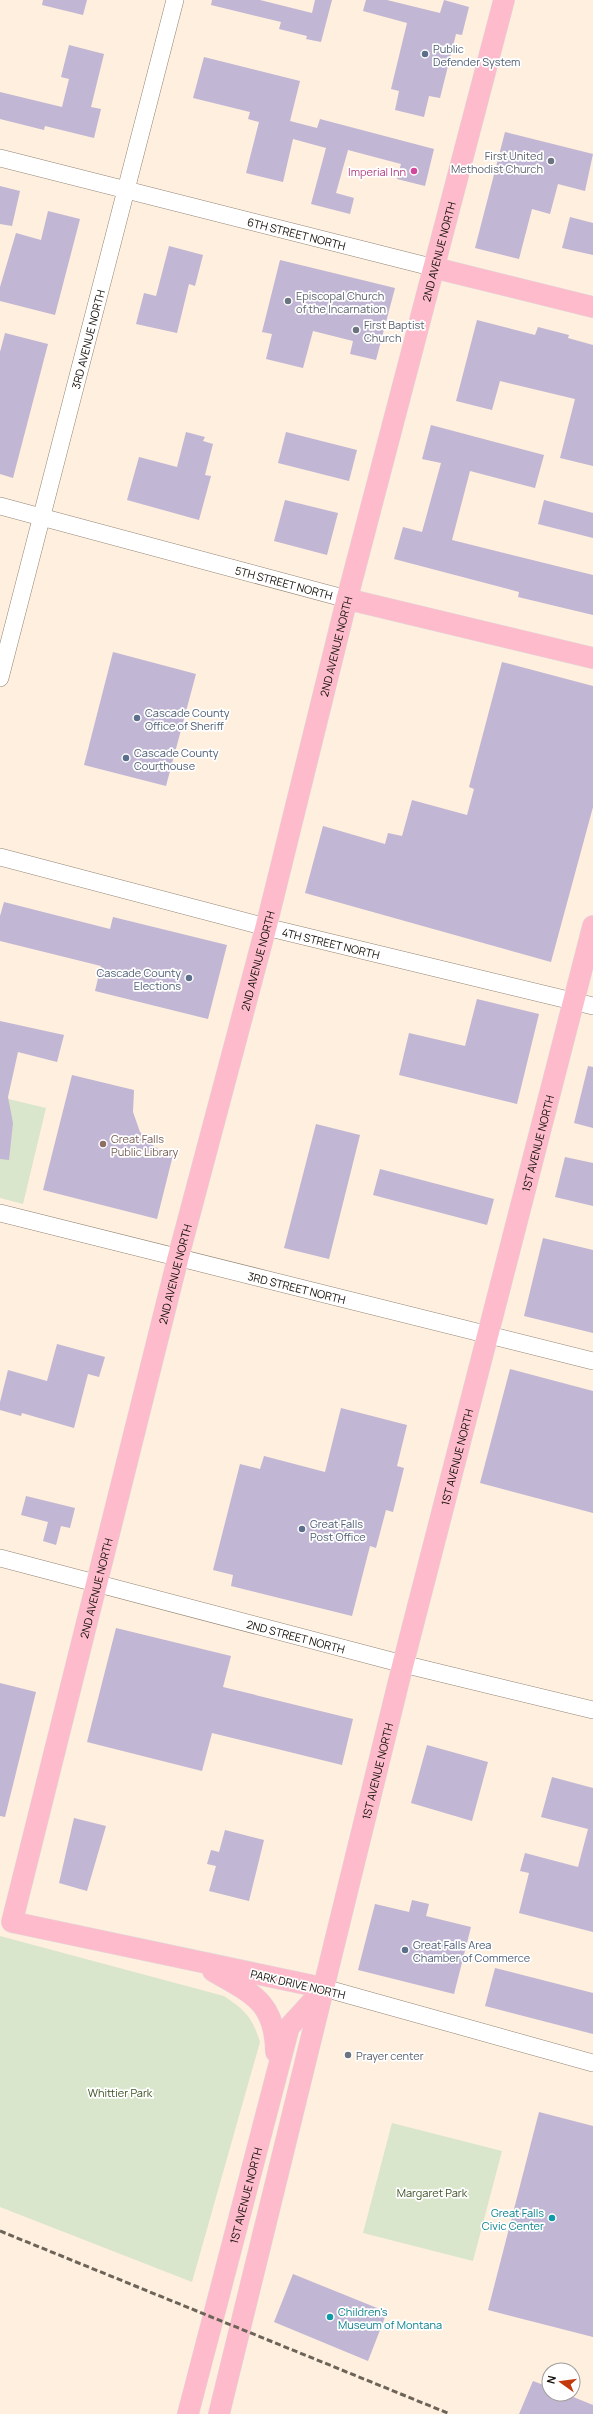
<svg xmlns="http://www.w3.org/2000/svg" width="593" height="2414" viewBox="0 0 593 2414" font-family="Manrope,sans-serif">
  <rect width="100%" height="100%" fill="#ffefde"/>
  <g fill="#d9e6cb">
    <polygon points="0,1097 46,1108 23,1204 0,1198"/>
    <path d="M0,1936l224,60c21,14 28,21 36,46l-68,240 -192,-75z"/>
    <polygon points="392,2123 502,2151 473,2261 363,2233"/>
  </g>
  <g fill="#c1b6d4">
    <polygon points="43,0 87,0 83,15 42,5"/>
    <polygon points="212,0 260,0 312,13 315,0 332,0 321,42 306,39 307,36 279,29 281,22 211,5"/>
    <polygon points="366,0 387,0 440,13 444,0 469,7 462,35 456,34 440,98 429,96 424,117 395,110 399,91 391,89 407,23 363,11"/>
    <polygon points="69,45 104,54 91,107 101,109 94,138 45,126 44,130 0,119 0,92 62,107 69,79 61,77"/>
    <polygon points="204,57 300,81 290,121 317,128 320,119 434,149 425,186 397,179 401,164 348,150 336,193 354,198 350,214 311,204 326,148 293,139 283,182 246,173 259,122 248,119 250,112 193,98"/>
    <polygon points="505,132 593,154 585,191 558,184 550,214 532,209 519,259 475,248"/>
    <polygon points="0,186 20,191 12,226 0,224"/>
    <polygon points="48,211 80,219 55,315 0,301 0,287 16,233 41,240"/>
    <polygon points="570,217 593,223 593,255 562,248"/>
    <polygon points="169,246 203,255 195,286 189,284 177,333 136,324 144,293 156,296"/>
    <polygon points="280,260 395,288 376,360 350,354 353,341 313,331 303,368 266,359 272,334 262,332"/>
    <polygon points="477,320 535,335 538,327 569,335 568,338 593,345 593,466 560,458 575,399 500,381 492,410 456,401"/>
    <polygon points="5,333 48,344 13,478 0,474 0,352"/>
    <polygon points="431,425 544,455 535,488 470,471 452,540 593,575 593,615 518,597 519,592 394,559 403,527 422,532 441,463 422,459"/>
    <polygon points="186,432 205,437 203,441 213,444 205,475 211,476 199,520 127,500 139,457 177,467"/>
    <polygon points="286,432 357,450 349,481 278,463"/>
    <polygon points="285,500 338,513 327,555 274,541"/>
    <polygon points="544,500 593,513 593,538 538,524"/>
    <polygon points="113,652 196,674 166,786 84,765"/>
    <polygon points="502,662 593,686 593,807 551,962 305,893 323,826 385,844 388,833 402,836 412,800 467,815 474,789 469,787"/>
    <polygon points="4,902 110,929 113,917 227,945 208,1019 95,991 101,966 0,941 0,916"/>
    <polygon points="477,999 539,1014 517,1104 399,1075 409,1033 465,1046"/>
    <polygon points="0,1021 64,1035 57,1062 18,1052 8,1097 13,1123 9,1160 0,1159"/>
    <polygon points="588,1066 593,1067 593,1128 574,1123"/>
    <polygon points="72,1075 134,1090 133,1112 140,1132 155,1147 173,1155 157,1219 43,1190"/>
    <polygon points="316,1124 360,1135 329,1259 284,1248"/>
    <polygon points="565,1157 593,1163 593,1206 555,1197"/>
    <polygon points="380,1169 494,1199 487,1225 373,1195"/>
    <polygon points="543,1238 593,1250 593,1333 524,1316"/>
    <polygon points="57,1344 105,1357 99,1377 88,1374 74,1428 22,1413 21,1416 0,1410 0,1402 8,1370 47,1381"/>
    <polygon points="510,1369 593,1391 593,1513 480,1483"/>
    <polygon points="341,1408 407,1425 397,1466 404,1468 393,1512 386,1510 376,1548 370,1546 352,1616 231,1586 233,1575 213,1570 240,1464 260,1469 264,1456 325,1472"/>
    <polygon points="26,1496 75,1508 70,1528 61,1526 56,1545 43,1541 48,1522 21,1515"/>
    <polygon points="116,1628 231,1656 223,1687 353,1719 342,1765 212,1733 202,1771 87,1742"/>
    <polygon points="0,1683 36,1692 5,1817 0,1816"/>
    <polygon points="427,1745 488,1762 472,1821 411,1803"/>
    <polygon points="552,1777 593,1788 593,1932 519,1913 529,1873 520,1871 525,1853 578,1867 588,1829 541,1817"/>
    <polygon points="74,1818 106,1826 87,1891 59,1883"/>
    <polygon points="225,1830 264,1840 249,1901 209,1891 216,1866 207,1864 211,1850 219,1852"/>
    <polygon points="412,1900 429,1904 426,1916 471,1927 454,1994 358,1970 375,1904 409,1912"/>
    <polygon points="495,1968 593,1993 593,2034 485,2006"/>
    <polygon points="539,2112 593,2126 593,2337 488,2310"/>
    <polygon points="293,2274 387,2312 368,2361 274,2322"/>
    <polygon points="533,2381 549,2387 549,2394 566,2394 593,2405 593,2414 519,2414"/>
  </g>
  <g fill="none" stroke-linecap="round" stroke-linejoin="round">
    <defs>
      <g id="minor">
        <path id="s1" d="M0,158l435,110"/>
        <path id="s2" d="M0,506l347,93"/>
        <path id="s3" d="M0,678l175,-678"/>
        <path id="s4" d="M0,857l266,70 327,79"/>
        <path id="s5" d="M0,1213l593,148"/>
        <path id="s6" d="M0,1558l403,106 190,46"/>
        <polyline points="324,1988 593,2063"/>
      </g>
      <g id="major">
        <polyline points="435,268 593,307"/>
        <polyline points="347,599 593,658"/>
        <path d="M213,1971c39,23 62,30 63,81"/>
        <path id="s7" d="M324,1988l-312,-66 166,-664 88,-331 81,-328 157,-599"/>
        <path id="s8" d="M188,2414l101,-387 33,-36"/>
        <path id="s9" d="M219,2414l184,-750 190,-738"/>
      </g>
    </defs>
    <use href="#minor" stroke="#928474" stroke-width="18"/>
    <use href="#major" stroke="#dedddc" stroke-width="22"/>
    <use href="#minor" stroke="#fff" stroke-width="17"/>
    <use href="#major" stroke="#febbcc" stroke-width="21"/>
    <polyline stroke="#6d6459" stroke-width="3" stroke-dasharray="6 3" stroke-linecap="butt" points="0,2231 450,2414"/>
  </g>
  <g fill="#5c6f8a" stroke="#fff" stroke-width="1.5">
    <circle cx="425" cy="54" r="4"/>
    <circle cx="137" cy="718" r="4"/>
    <circle cx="126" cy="758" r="4"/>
    <circle cx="189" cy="978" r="4"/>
    <circle cx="302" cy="1529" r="4"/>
    <circle cx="405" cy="1950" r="4"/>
  </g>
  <g fill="#6b7280" stroke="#fff" stroke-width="1.5">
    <circle cx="551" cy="161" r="4"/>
    <circle cx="288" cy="301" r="4"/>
    <circle cx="356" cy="330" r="4"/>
    <circle cx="348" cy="2055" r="4"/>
  </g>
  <circle fill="#d1479c" stroke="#fff" stroke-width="1.5" cx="414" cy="171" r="4"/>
  <circle fill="#8d6e63" stroke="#fff" stroke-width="1.5" cx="103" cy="1144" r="4"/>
  <g fill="#0f9aa8" stroke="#fff" stroke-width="1.5">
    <circle cx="552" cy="2218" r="4"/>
    <circle cx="330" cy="2317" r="4"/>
  </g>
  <g text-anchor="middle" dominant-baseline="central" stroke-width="3.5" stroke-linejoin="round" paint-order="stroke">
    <g font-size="11" fill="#4e5e75" stroke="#fff" text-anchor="start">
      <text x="433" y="48">Public<tspan x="433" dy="13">Defender System</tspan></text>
      <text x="145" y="712">Cascade County<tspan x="145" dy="13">Office of Sheriff</tspan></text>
      <text x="134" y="752">Cascade County<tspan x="134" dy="13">Courthouse</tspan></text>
      <text x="181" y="972" text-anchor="end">Cascade County<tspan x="181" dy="13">Elections</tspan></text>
      <text x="310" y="1523">Great Falls<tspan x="310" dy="13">Post Office</tspan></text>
      <text x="413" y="1944">Great Falls Area<tspan x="413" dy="13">Chamber of Commerce</tspan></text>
    </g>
    <g font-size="11" fill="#5b616d" stroke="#fff" text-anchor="start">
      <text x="543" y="155" text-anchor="end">First United<tspan x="543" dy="13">Methodist Church</tspan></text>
      <text x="296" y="295">Episcopal Church<tspan x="296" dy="13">of the Incarnation</tspan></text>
      <text x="364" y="324">First Baptist<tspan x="364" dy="13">Church</tspan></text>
      <text x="356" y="2055">Prayer center</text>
    </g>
    <g font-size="11" fill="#b23c85" stroke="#fff" text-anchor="end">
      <text x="406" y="171">Imperial Inn</text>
    </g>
    <g font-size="11" fill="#130e08" stroke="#fff">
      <text stroke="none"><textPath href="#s1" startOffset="306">6TH STREET NORTH</textPath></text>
      <text stroke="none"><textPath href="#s7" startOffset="2043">2ND AVENUE NORTH</textPath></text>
      <text stroke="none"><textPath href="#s3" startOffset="350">3RD AVENUE NORTH</textPath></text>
      <text stroke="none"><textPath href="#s2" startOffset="294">5TH STREET NORTH</textPath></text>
      <text stroke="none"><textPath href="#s7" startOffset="1635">2ND AVENUE NORTH</textPath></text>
      <text stroke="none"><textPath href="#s4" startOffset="342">4TH STREET NORTH</textPath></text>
      <text stroke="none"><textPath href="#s7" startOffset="1311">2ND AVENUE NORTH</textPath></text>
      <text stroke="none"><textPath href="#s9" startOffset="1310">1ST AVENUE NORTH</textPath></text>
      <text stroke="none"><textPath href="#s7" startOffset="987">2ND AVENUE NORTH</textPath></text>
      <text stroke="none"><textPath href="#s5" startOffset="306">3RD STREET NORTH</textPath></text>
      <text stroke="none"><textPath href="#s9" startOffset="986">1ST AVENUE NORTH</textPath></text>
      <text stroke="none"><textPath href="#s7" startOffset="663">2ND AVENUE NORTH</textPath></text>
      <text stroke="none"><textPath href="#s6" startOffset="306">2ND STREET NORTH</textPath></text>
      <text stroke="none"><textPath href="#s9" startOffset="662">1ST AVENUE NORTH</textPath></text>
      <text transform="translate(298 1984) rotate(13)">PARK DRIVE NORTH</text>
      <text stroke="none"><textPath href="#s8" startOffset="226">1ST AVENUE NORTH</textPath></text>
    </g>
    <g font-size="11" fill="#785e54" stroke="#fff" text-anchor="start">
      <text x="111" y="1138">Great Falls<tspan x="111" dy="13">Public Library</tspan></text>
    </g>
    <g font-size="11" fill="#405427" stroke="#fff">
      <text x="120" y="2092">Whittier Park</text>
      <text x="432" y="2192">Margaret Park</text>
    </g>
    <g font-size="11" fill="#0d838f" stroke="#fff" text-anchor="end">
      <text x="544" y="2212">Great Falls<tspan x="544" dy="13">Civic Center</tspan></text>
      <text x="338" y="2311" text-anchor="start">Children's<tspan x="338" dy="13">Museum of Montana</tspan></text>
    </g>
  </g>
  <g transform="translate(561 2382) rotate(284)"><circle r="19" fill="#ffffff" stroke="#a19f9c"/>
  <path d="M0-3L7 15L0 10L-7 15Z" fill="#c33a0e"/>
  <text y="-6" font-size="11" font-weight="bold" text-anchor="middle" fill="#130e08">N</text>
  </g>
</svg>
